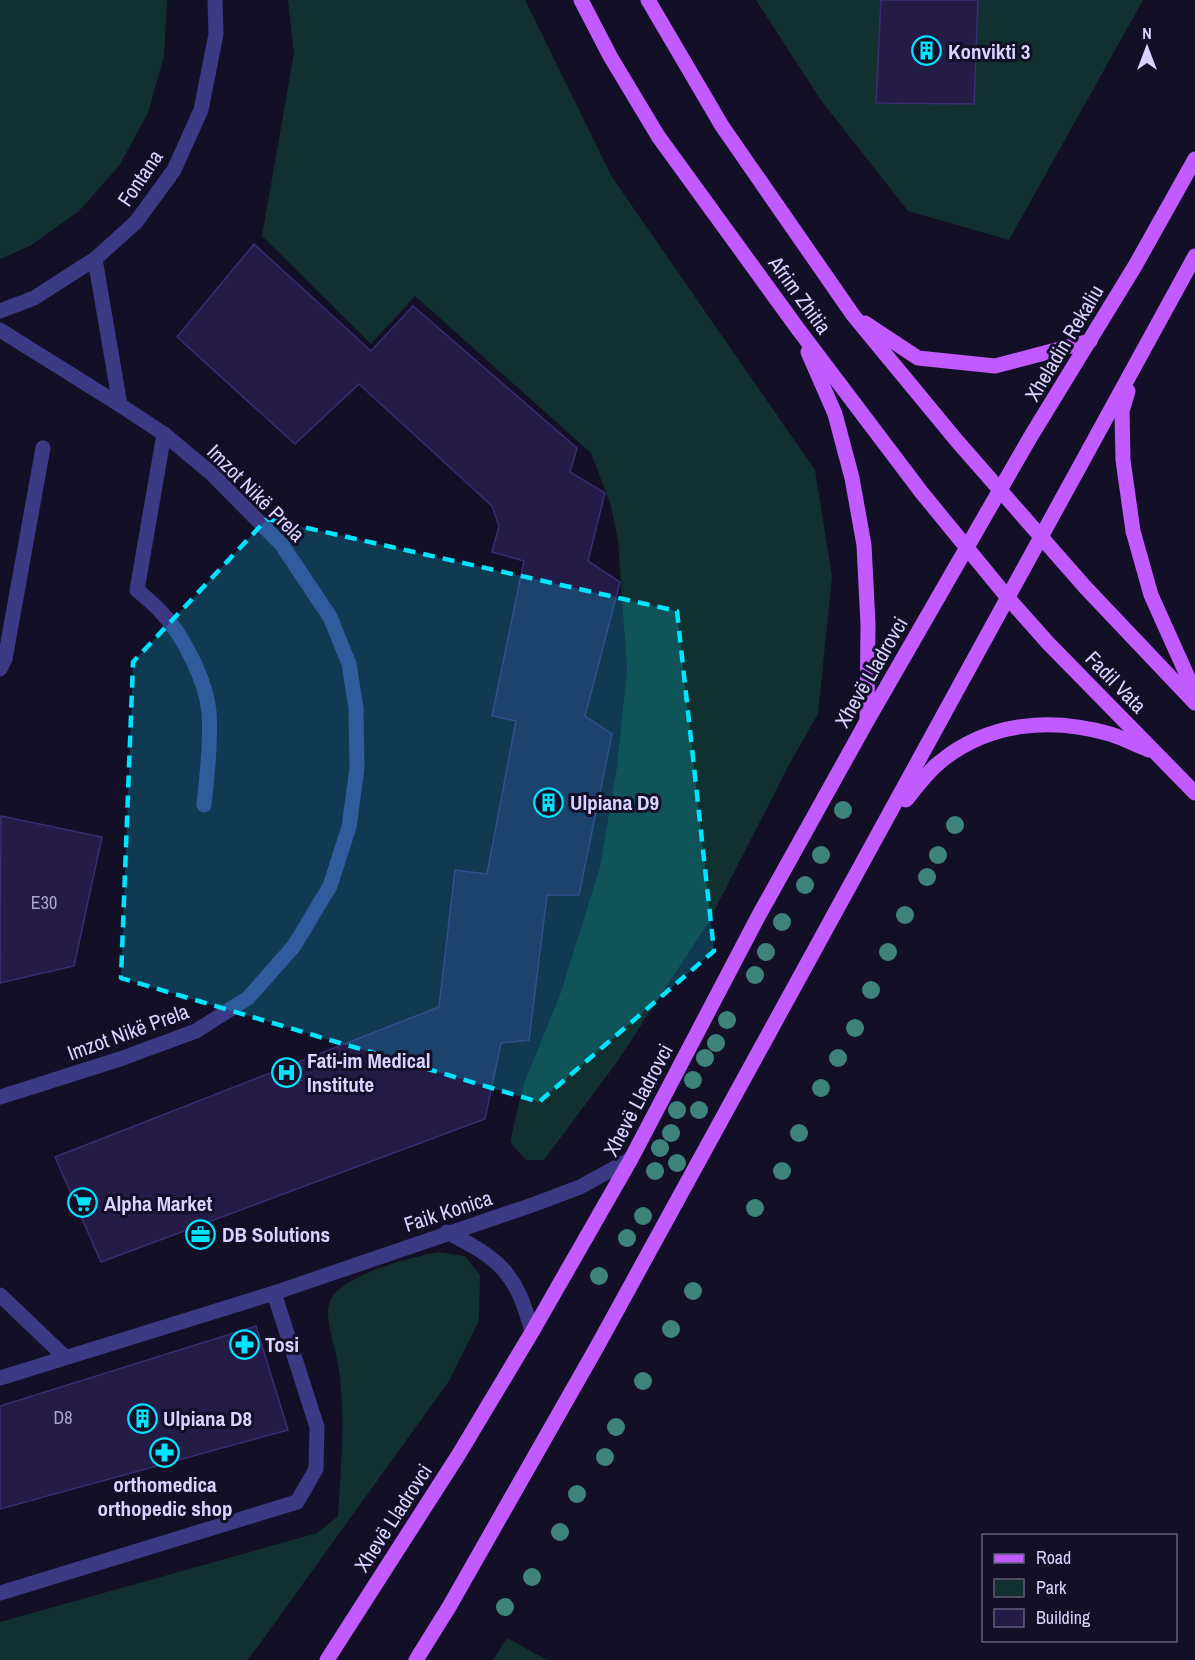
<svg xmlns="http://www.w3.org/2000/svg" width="1195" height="1660" viewBox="0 0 1195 1660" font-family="'Archivo Narrow',sans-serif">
  <rect width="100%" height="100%" fill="#130f26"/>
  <g fill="#12302f">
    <polygon points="0,0 167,0 164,56 148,113 119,166 79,211 30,246 0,259"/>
    <polygon points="288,0 525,0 612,177 815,470 832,576 818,714 790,763 708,923 617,1062 544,1160 526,1160 510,1142 523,1086 560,995 600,867 617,767 627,669 618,541 611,506 591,453 415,296 371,344 262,236 294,53"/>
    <polygon points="756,0 1143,0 1009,240 908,211 820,99"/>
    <path d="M437,1252l28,4 15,19 -1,46 -30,60 -201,279h-248v-38l317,-89 21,-17c3,-48 9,-114 -2,-161 -3,-15 -12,-39 -6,-54 12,-27 81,-43 107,-49z"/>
    <polygon points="507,1638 547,1660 493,1660"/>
  </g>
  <g fill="#241b47" stroke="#3b2d73" stroke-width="1.5">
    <polygon points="881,0 978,0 974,104 876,103"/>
    <polygon points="254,244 371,351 413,306 577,448 570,472 605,493 588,561 620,582 585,716 612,734 579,895 547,895 529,1040 501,1043 485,1119 101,1262 55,1157 439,1007 455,870 487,874 516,721 492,716 524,561 492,552 499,526 492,506 359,384 295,444 177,337"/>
    <polygon points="1,816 102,837 74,966 0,983"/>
    <polygon points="256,1326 288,1430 0,1509 0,1406"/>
  </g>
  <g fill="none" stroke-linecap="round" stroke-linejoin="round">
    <g stroke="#3d3a85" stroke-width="15">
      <polyline points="95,259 120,405"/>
      <polyline points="0,311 34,298 95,259 136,222 174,170 201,110 216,34 215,0"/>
      <polyline points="0,330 120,405 164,434 212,474 282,545 330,617 349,664 356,708 357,768 349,827 330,886 294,946 248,998 196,1031 120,1059 0,1097"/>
      <path d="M164,434l-27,156c8,7 17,14 24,22 22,23 45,68 48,100 2,31 -2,62 -5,93"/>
      <polyline points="0,669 5,659 43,448"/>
      <path d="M447,1232c54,28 69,40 85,100"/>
      <polyline points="0,1295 65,1357"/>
      <polyline points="0,1378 274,1293 535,1204 580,1187 631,1159"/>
      <polyline points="0,1593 297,1502 316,1469 317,1427 274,1293"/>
    </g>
    <g stroke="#c25bff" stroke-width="15">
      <polyline points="581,0 610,56 658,136 798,329 922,493 1008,598 1048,643 1195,793"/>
      <polyline points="648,0 722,126 853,315 957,441 1085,587 1195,703"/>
      <polyline points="865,323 918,358 995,366 1090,341"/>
      <polyline points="808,352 835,414 852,478 864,545 868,624 867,718"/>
      <polyline points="1128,391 1122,411 1123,460 1133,531 1151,595 1195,693"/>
      <path d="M906,800c11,-13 21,-28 34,-38 48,-40 111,-45 170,-28 13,4 26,11 39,16"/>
      <polyline points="327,1660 459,1454 532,1332 631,1159 759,915 867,721 1031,436 1135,266 1195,159"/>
      <polyline points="416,1660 449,1607 598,1345 1195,256"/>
    </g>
  </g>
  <g fill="#3d827b">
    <circle cx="843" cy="810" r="9"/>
    <circle cx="955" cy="825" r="9"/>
    <circle cx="821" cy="855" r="9"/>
    <circle cx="938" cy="855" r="9"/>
    <circle cx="927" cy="877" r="9"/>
    <circle cx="805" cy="885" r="9"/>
    <circle cx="905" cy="915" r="9"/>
    <circle cx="782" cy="922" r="9"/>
    <circle cx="766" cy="952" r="9"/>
    <circle cx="888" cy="952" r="9"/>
    <circle cx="755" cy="975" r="9"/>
    <circle cx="871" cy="990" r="9"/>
    <circle cx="727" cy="1020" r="9"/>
    <circle cx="855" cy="1028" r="9"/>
    <circle cx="716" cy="1043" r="9"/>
    <circle cx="705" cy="1058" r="9"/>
    <circle cx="838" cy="1058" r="9"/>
    <circle cx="693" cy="1080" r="9"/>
    <circle cx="821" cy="1088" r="9"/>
    <circle cx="677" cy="1110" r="9"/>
    <circle cx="699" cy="1110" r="9"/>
    <circle cx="671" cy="1133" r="9"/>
    <circle cx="799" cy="1133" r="9"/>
    <circle cx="660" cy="1148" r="9"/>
    <circle cx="677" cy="1163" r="9"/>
    <circle cx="655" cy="1171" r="9"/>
    <circle cx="782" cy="1171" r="9"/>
    <circle cx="755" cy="1208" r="9"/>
    <circle cx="643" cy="1216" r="9"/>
    <circle cx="627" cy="1238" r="9"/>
    <circle cx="599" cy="1276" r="9"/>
    <circle cx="693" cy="1291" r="9"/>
    <circle cx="671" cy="1329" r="9"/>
    <circle cx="643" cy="1381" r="9"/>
    <circle cx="616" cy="1427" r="9"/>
    <circle cx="605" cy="1457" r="9"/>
    <circle cx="577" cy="1494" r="9"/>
    <circle cx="560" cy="1532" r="9"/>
    <circle cx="532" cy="1577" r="9"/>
    <circle cx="505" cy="1607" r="9"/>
  </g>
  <path fill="#00e5ff" fill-opacity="0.2" stroke="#00e5ff" stroke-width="4.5" stroke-dasharray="12 8" stroke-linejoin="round" d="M267,519l410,92 37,340 -175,151 -418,-124 12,-316z"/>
  <defs>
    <symbol id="building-ring" viewBox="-11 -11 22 22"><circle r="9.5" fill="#130f26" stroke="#00e5ff" stroke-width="1.5"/><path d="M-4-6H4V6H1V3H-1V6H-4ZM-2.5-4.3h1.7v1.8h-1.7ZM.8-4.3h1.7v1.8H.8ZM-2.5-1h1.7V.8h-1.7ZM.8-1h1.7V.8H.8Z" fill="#00e5ff"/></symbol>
    <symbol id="hospital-ring" viewBox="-11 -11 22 22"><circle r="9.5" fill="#130f26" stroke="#00e5ff" stroke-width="1.5"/><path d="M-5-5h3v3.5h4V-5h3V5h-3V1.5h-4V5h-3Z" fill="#00e5ff"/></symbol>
    <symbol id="supermarket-ring" viewBox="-11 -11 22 22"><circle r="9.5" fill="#130f26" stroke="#00e5ff" stroke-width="1.5"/><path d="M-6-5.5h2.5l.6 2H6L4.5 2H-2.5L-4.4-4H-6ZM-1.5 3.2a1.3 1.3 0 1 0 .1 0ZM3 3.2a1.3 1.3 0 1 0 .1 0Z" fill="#00e5ff"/></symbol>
    <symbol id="office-ring" viewBox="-11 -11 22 22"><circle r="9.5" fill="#130f26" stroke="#00e5ff" stroke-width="1.5"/><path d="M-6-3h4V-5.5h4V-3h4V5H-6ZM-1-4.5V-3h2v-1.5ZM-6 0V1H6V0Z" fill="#00e5ff"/></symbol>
    <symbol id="pharmacy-ring" viewBox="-11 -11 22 22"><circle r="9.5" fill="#130f26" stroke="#00e5ff" stroke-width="1.5"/><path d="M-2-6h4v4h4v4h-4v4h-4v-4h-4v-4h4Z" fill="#00e5ff"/></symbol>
  </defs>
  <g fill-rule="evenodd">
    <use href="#building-ring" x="910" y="34" width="33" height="33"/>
    <use href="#building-ring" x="532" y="786" width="33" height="33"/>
    <use href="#hospital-ring" x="270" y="1056" width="33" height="33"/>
    <use href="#supermarket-ring" x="66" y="1186" width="33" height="33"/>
    <use href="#office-ring" x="184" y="1218" width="33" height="33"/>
    <use href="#pharmacy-ring" x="228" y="1328" width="33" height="33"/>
    <use href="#building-ring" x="126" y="1402" width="33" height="33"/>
    <use href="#pharmacy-ring" x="148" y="1436" width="33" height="33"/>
  </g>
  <g text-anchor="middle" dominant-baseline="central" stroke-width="6" stroke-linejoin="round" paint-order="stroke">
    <g font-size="18" fill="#aca6d1">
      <text x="44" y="902">E30</text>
      <text x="63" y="1417">D8</text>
    </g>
    <g font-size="21" font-weight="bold" fill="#d9d4ff" stroke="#130f26" text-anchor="start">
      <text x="948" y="51">Konvikti 3</text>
      <text x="570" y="802">Ulpiana D9</text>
      <text x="307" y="1060">Fati-im Medical<tspan x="307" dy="24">Institute</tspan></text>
      <text x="104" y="1203">Alpha Market</text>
      <text x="222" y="1234">DB Solutions</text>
      <text x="265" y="1344">Tosi</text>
      <text x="163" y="1418">Ulpiana D8</text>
      <text x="165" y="1484" text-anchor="middle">orthomedica<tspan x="165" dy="24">orthopedic shop</tspan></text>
    </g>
    <g font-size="21" fill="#d9d4ff" stroke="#130f26">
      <text transform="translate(140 178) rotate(-56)">Fontana</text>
      <text transform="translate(800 295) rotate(54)">Afrim Zhitia</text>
      <text transform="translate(1064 343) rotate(-59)">Xheladin Rekaliu</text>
      <text transform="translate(256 493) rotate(45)">Imzot Nikë Prela</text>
      <text transform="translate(871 672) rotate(-60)">Xhevë Lladrovci</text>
      <text transform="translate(1116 682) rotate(46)">Fadil Vata</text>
      <text transform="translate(128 1032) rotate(-20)">Imzot Nikë Prela</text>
      <text transform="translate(638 1100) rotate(-62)">Xhevë Lladrovci</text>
      <text transform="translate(448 1211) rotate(-18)">Faik Konica</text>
      <text transform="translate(393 1518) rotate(-57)">Xhevë Lladrovci</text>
    </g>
  </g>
  <rect x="982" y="1534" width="195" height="108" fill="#130f26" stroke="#625e7d" stroke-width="1.5"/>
  <rect x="994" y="1554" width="30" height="9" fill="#c25bff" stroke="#625e7d" stroke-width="1.5"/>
  <text x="1036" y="1564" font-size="18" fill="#d9d4ff">Road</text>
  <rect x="994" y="1579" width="30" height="18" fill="#12302f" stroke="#625e7d" stroke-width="1.5"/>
  <text x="1036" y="1594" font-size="18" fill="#d9d4ff">Park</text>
  <rect x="994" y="1609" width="30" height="18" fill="#241b47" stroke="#625e7d" stroke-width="1.5"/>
  <text x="1036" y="1624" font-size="18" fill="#d9d4ff">Building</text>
  <g transform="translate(1147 48)" stroke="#130f26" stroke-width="4.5" paint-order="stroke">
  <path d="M0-4.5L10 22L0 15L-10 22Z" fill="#d9d4ff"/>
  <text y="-9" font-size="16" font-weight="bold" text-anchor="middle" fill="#d9d4ff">N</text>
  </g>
</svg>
